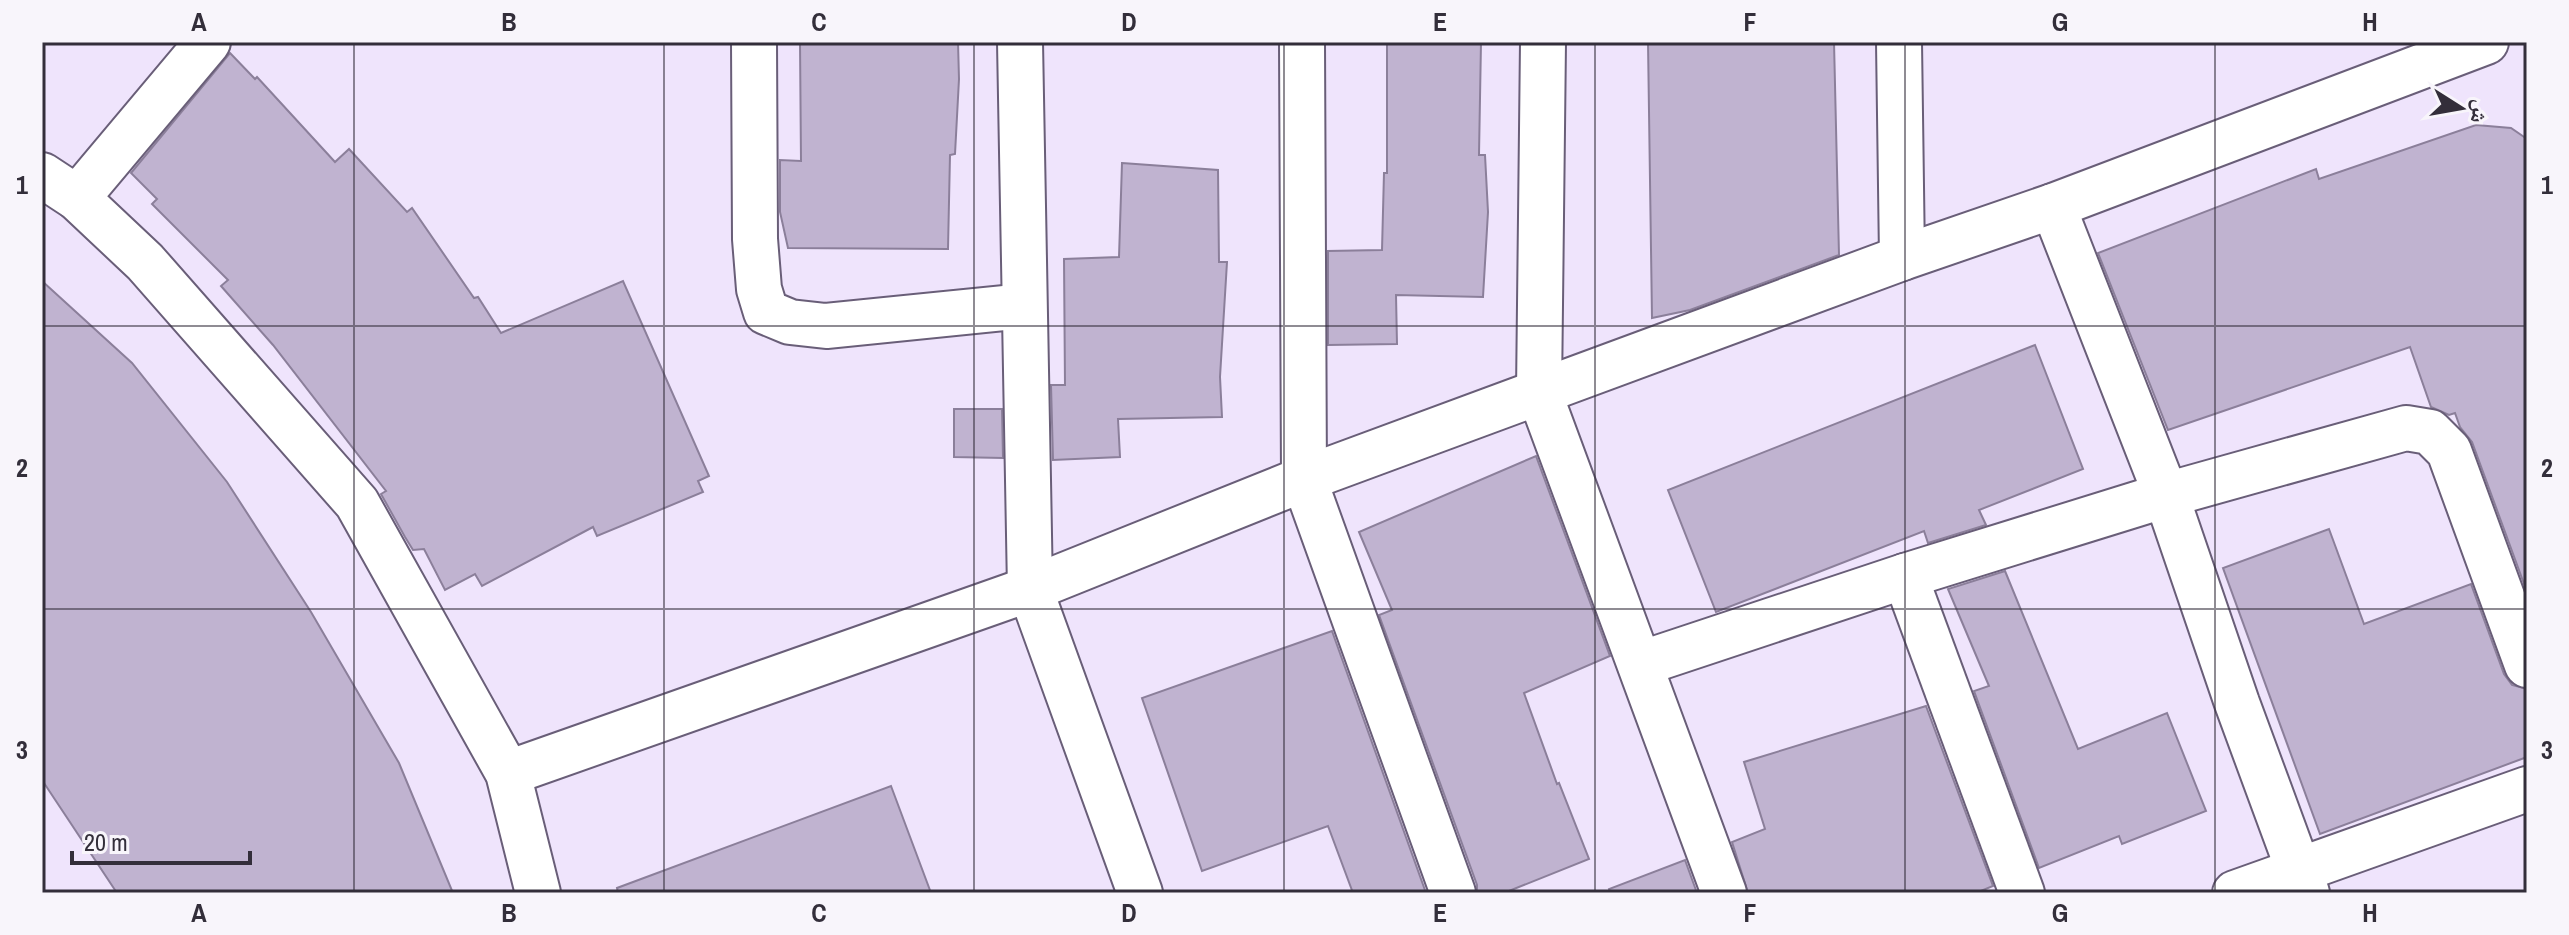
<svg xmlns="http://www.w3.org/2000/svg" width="2569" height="935" viewBox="0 0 2569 935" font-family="'Archivo Narrow','Noto Naskh Arabic',sans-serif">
  <rect width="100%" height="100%" fill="#efe4fc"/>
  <g fill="#c0b3d0" stroke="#8b7f9a" stroke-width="2">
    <polygon points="800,42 958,42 959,79 955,154 950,155 948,249 788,248 780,212 780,160 801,161"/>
    <polygon points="1387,42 1481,42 1479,155 1485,155 1488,212 1483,297 1396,295 1397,344 1328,345 1328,251 1382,250 1384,173 1387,173"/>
    <polygon points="1648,42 1834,42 1839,255 1690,310 1652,318"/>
    <polygon points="230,53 255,79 257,77 335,162 349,149 407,212 412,208 474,298 478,297 501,333 623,281 709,476 698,481 703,492 597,536 593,527 482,586 475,574 445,590 424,549 413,550 405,537 381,494 386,491 273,345 221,286 228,280 152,204 157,199 131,173"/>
    <polygon points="2476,125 2511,128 2527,139 2527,592 2472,442 2460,427 2455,413 2449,415 2431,407 2410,347 2168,430 2098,253 2316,169 2319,179"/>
    <polygon points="1122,163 1218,170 1219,262 1227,262 1220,377 1222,417 1118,419 1120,457 1053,460 1051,385 1065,385 1064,259 1119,257"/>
    <polygon points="42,281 132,363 227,482 311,612 399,763 453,893 117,893 42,780"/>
    <polygon points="2035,345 2083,469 1979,510 1986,525 1928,543 1924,531 1716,612 1668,490"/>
    <polygon points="954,409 1002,409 1003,458 954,457"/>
    <polygon points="1536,456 1610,656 1524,693 1557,784 1559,783 1589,859 1504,893 1477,893 1477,885 1379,615 1392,610 1359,532"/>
    <polygon points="2329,529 2364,624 2471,584 2504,674 2512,685 2527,689 2527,757 2320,834 2223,568"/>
    <polygon points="2005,571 2078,749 2167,713 2206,811 2122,844 2119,836 2039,868 1974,691 1989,686 1948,589"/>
    <polygon points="1332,631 1426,893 1353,893 1328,826 1202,871 1142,698"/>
    <polygon points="1926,706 1993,886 1976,893 1748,893 1732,842 1765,829 1744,762"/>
    <polygon points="891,786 931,893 618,893 617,888"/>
    <polygon points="1685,860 1697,893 1610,893 1609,889"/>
  </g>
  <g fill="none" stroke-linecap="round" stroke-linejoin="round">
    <defs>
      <g id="street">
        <polyline points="754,42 755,239 759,289 766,312 790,322 826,326 1024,306"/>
        <polyline points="1020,42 1030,589 1140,893"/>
        <polyline points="1302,42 1304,479 1453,893"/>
        <polyline points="1543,42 1539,392 1724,893"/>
        <polyline points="1899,42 1902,258"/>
        <polyline points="42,175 77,198 145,262 357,503 508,773 538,893"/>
        <polyline points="77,198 208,42"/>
        <polyline points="2053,206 2166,495 2237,703 2307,893"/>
        <polyline points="1905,576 2022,893"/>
        <polyline points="1640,664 1905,576 2166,495 2406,428 2430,432 2449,451 2527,665"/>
        <polyline points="508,773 1030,589 1304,479 1902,258 2053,206 2486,42"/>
        <polyline points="2235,893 2527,789"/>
      </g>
    </defs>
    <use href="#street" stroke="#695e78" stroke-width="48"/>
    <use href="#street" stroke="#fff" stroke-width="44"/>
  </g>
  <path fill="none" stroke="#332e3a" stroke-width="2" stroke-opacity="0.55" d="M354,42v851M664,42v851M974,42v851M1284,42v851M1595,42v851M1905,42v851M2215,42v851M42,326h2485M42,609h2485"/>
  <rect width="2569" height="935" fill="none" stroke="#f8f5fb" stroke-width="88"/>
  <g transform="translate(2461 108) rotate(101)" stroke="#f8f5fb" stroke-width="6" paint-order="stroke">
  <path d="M0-6L14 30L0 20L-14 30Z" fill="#332e3a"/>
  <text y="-12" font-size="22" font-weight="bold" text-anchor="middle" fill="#332e3a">ش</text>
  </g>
  <path d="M72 851v12h178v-12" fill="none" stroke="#332e3a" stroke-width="4"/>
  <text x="84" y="851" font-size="24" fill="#332e3a" stroke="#f8f5fb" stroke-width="6" paint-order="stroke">20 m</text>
  <rect x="44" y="44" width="2481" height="847" fill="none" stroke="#332e3a" stroke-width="3"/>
  <g font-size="26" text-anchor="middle" font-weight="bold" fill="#332e3a">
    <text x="199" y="31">A</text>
    <text x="509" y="31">B</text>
    <text x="819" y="31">C</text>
    <text x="1129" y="31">D</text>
    <text x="1440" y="31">E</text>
    <text x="1750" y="31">F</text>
    <text x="2060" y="31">G</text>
    <text x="2370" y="31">H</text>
    <text x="22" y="194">1</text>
    <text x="2547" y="194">1</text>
    <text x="22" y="477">2</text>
    <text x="2547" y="477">2</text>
    <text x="22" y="759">3</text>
    <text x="2547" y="759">3</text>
    <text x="199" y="922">A</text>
    <text x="509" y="922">B</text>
    <text x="819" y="922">C</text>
    <text x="1129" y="922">D</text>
    <text x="1440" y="922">E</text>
    <text x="1750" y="922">F</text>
    <text x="2060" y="922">G</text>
    <text x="2370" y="922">H</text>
  </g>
</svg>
